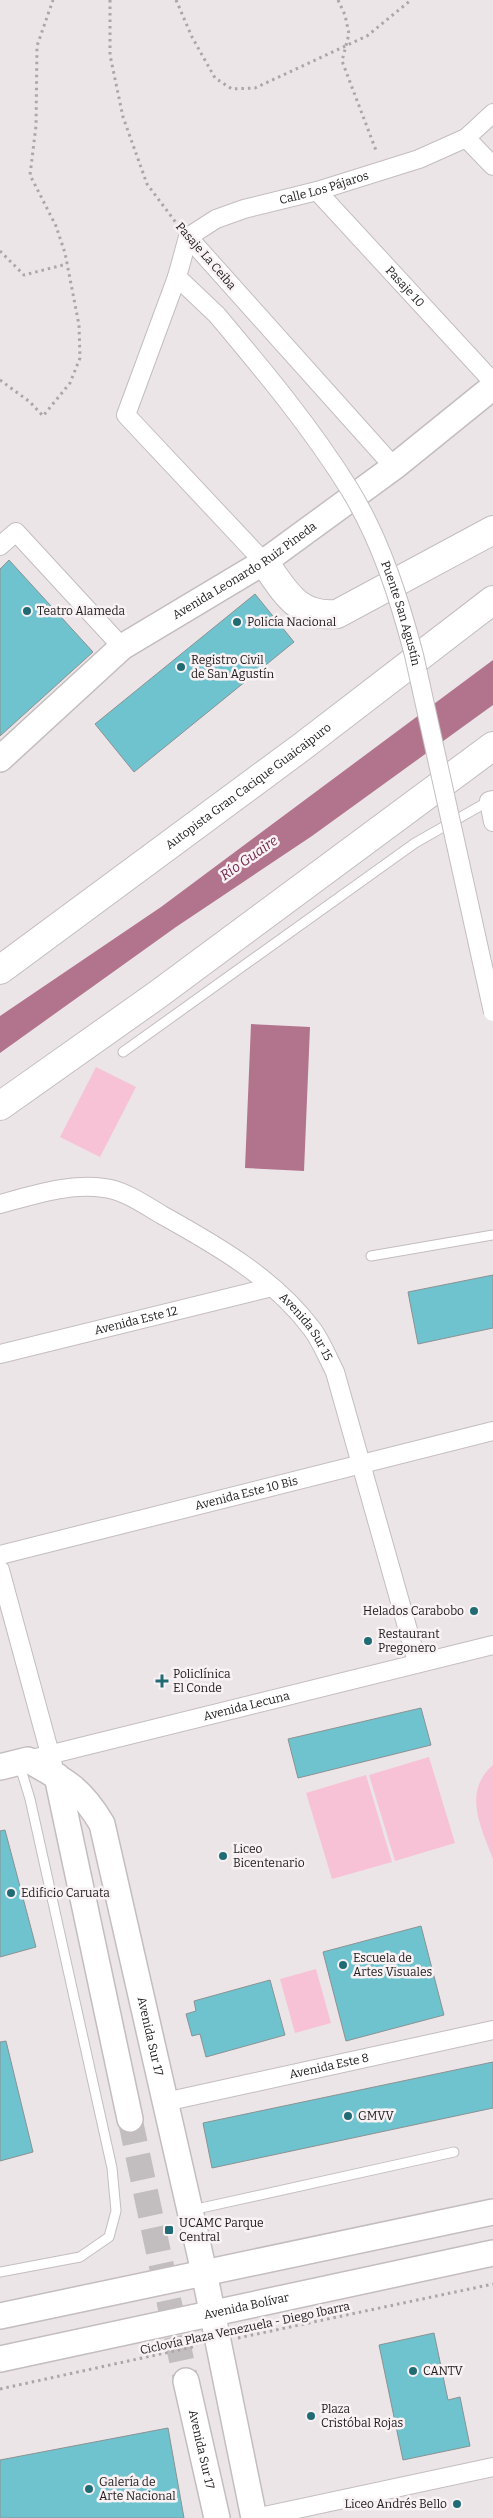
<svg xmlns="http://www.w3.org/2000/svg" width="493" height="2518" viewBox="0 0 493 2518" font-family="Bitter,serif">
  <rect width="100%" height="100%" fill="#ebe5e7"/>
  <g fill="#f8c2d6">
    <polygon points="96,1067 136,1087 100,1157 60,1137"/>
    <polygon points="429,1757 455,1843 395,1861 369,1775"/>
    <path d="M493,1765v94c-12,-32 -31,-67 0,-94z"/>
    <polygon points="366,1775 392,1862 332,1879 306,1793"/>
    <polygon points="316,1969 331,2023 295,2033 280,1979"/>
  </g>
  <g fill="#b2748d">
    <polygon points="493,660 493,705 312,836 176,927 0,1053 0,1016 161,907"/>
    <polygon points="251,1024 310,1027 304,1171 245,1168"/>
  </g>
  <g fill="#6ec3cf" stroke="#8b9293">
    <polygon points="9,560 93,652 0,736 0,569"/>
    <polygon points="255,594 294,642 134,772 95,724"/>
    <polygon points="493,1275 493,1328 418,1344 408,1292"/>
    <polygon points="421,1708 431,1745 298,1778 288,1739"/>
    <polygon points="5,1830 36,1947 0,1957 0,1831"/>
    <polygon points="421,1926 444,2015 346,2041 323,1952"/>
    <polygon points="270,1980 285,2035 206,2057 200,2034 192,2036 186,2014 196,2011 194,2001"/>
    <polygon points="6,2041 33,2152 0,2161 0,2042"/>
    <polygon points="493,2062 493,2108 212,2168 203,2123"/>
    <polygon points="434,2333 448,2400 460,2397 470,2446 403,2460 379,2345"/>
    <polygon points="168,2428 184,2518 0,2518 0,2460"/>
  </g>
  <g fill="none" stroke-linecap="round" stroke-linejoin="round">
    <polyline stroke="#c2bdbe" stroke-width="25" stroke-dasharray="25 12" stroke-linecap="butt" points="130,2119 186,2381"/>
    <defs>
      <g id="lane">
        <polyline points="123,1052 415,843 489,801"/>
        <polyline points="371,1256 493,1235"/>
        <polyline points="192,2210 454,2152"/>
        <polyline points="0,2272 80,2257 109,2237 116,2211 112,2168 30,1799 19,1763"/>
      </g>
      <g id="street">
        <polyline points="466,138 493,166"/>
        <path id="s1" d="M317,191l176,191"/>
        <polyline points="188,237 394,467"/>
        <polyline points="177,277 217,315"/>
        <polyline points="0,546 16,532 122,647"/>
        <path id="s2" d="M264,562l-138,-147 51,-138 11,-40 28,-18 28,-10 73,-18 102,-32 47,-21 27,-25"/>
        <polyline points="493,800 489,801 493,822"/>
        <path id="s3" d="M0,1204c34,-9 68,-21 104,-16 20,2 41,17 58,27 54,30 112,63 150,114 9,12 16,29 23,43l82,290"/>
        <path id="s4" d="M0,1354l272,-67"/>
        <path id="s5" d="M0,1555l493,-124"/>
        <polyline points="0,1570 53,1765"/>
        <path id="s6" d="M28,1760l465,-115"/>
        <path id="s7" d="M165,2102l328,-72"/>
        <polyline points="255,2518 493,2467"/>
      </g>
      <g id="secondary">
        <path id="s8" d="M0,759l122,-112 142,-85 130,-95 99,-80"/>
        <path id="s9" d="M0,1767l28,-7c36,20 53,28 74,64l102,448 50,246"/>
        <polyline points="57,1776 130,2119"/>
        <polyline points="0,2316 493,2212"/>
        <path id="s10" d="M0,2359l493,-106"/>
        <path id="s11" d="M186,2381l31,137"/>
      </g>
      <g id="highway">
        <path d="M264,562c20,28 33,56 73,52l156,-84"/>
        <path id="s12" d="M0,970l303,-224 190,-146"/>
        <polyline points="0,1106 157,995 493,746"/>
      </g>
    </defs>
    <use href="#lane" stroke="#c4bdbf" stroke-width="11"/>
    <use href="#street" stroke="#c4bdbf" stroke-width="20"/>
    <use href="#secondary" stroke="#c4bdbf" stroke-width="28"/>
    <use href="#highway" stroke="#c4bdbf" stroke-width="30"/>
    <g stroke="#aba6a8" stroke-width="3" stroke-dasharray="2.5 4" stroke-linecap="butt">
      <polyline points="110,0 110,55 123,117 147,184 177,224"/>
      <polyline points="176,0 192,37 215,78 232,89 255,88 367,36 411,0"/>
      <polyline points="338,0 345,15 349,34 342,61 377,153"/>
      <polyline points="0,251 24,275 67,264"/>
      <polyline points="0,380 30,402 43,416 70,383 80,358 79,325 65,253 56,226 30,175 36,126 37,46 53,0"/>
      <polyline points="238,2338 493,2284"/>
      <polyline points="0,2389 197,2346"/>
    </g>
    <use href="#lane" stroke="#fff" stroke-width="9"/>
    <use href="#street" stroke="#fff" stroke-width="18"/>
    <use href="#secondary" stroke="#fff" stroke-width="25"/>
    <use href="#highway" stroke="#fff" stroke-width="28"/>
    <defs>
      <g id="street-bridge">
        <path id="s13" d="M217,315c47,56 94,112 133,175 31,51 49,108 64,165l79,357"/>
      </g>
    </defs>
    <use href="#street-bridge" stroke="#c4bdbf" stroke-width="20" stroke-linecap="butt"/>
    <use href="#street-bridge" stroke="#fff" stroke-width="18"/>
  </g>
  <g fill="#216b75" stroke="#f9f2f4" stroke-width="2">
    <circle cx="27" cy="611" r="5"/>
    <circle cx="237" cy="622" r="5"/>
    <circle cx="181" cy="667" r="5"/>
    <circle cx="474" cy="1611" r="5"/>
    <circle cx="368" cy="1641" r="5"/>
    <path d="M159.5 1673.5h5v5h5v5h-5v5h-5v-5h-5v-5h5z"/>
    <circle cx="223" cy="1856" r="5"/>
    <circle cx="11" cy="1893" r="5"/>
    <circle cx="343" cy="1965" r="5"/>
    <circle cx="348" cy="2116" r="5"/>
    <rect x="164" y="2225" width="10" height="10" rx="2.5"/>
    <circle cx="413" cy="2371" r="5"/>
    <circle cx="311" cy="2416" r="5"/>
    <circle cx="89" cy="2489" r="5"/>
    <circle cx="457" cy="2504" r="5"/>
  </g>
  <g text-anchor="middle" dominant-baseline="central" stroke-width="5" stroke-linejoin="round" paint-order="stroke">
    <g font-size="12" fill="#1e1b1c" stroke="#f9f2f4">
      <text stroke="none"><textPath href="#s2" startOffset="536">Calle Los Pájaros</textPath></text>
      <text transform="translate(206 256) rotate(49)">Pasaje La Ceiba</text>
      <text stroke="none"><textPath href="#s1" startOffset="130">Pasaje 10</textPath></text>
      <text stroke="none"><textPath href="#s8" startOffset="310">Avenida Leonardo Ruiz Pineda</textPath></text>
      <text stroke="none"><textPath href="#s13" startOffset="354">Puente San Agustín</textPath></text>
      <text stroke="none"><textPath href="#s12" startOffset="309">Autopista Gran Cacique Guaicaipuro</textPath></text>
      <text stroke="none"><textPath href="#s4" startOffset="140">Avenida Este 12</textPath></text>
      <text stroke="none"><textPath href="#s3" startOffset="355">Avenida Sur 15</textPath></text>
      <text stroke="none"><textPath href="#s5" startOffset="254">Avenida Este 10 Bis</textPath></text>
      <text stroke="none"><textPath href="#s6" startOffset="225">Avenida Lecuna</textPath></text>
      <text stroke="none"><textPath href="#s9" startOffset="346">Avenida Sur 17</textPath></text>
      <text stroke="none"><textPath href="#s7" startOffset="168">Avenida Este 8</textPath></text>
      <text stroke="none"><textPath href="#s10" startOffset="252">Avenida Bolívar</textPath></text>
      <text transform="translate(245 2328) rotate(-12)">Ciclovía Plaza Venezuela - Diego Ibarra</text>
      <text stroke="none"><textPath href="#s11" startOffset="70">Avenida Sur 17</textPath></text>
    </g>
    <g font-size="12" fill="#1e1b1c" stroke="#f9f2f4" text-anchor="start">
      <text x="37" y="611">Teatro Alameda</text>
      <text x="247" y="622">Policía Nacional</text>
      <text x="191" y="660">Registro Civil<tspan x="191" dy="14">de San Agustín</tspan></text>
      <text x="464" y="1611" text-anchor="end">Helados Carabobo</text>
      <text x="378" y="1634">Restaurant<tspan x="378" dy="14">Pregonero</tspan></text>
      <text x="173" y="1674">Policlínica<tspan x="173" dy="14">El Conde</tspan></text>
      <text x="233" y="1849">Liceo<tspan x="233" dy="14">Bicentenario</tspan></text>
      <text x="21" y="1893">Edificio Caruata</text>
      <text x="353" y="1958">Escuela de<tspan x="353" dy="14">Artes Visuales</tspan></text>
      <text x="358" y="2116">GMVV</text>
      <text x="179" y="2223">UCAMC Parque<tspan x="179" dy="14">Central</tspan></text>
      <text x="423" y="2371">CANTV</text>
      <text x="321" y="2409">Plaza<tspan x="321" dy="14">Cristóbal Rojas</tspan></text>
      <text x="99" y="2482">Galería de<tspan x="99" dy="14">Arte Nacional</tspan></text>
      <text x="447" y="2504" text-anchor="end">Liceo Andrés Bello</text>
    </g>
    <g font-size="14" font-style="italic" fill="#71254a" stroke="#f9f2f4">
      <text transform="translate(249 858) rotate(-35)">Río Guaire</text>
    </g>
  </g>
</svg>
